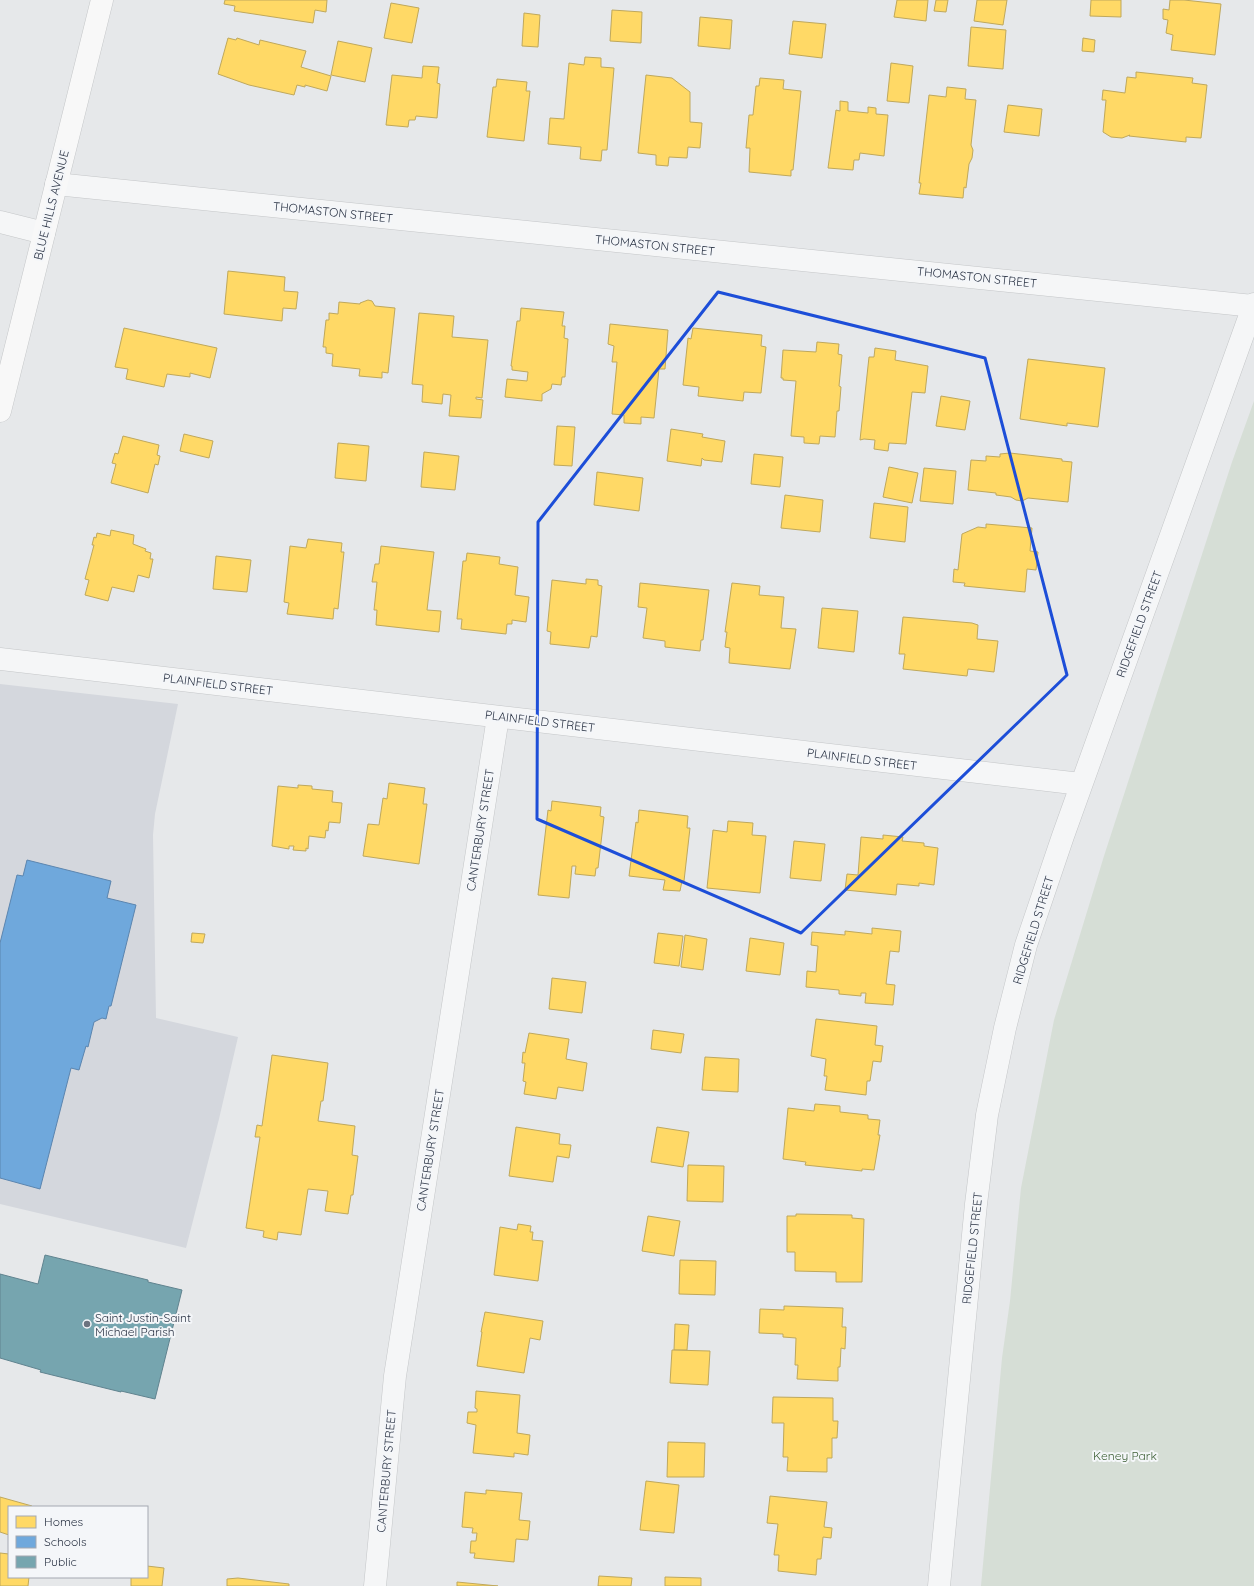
<svg xmlns="http://www.w3.org/2000/svg" width="1254" height="1586" viewBox="0 0 1254 1586" font-family="Quicksand,sans-serif">
  <rect width="100%" height="100%" fill="#e6e8ea"/>
  <polygon fill="#d4d7dd" points="0,684 178,704 155,814 153,835 156,1018 238,1037 219,1119 186,1248 0,1204"/>
  <polygon fill="#d6ded6" points="1254,401 1254,1586 981,1586 1002,1358 1010,1301 1021,1188 1054,1020 1104,856 1232,462"/>
  <g fill="#ffd966" stroke="#bfa85c">
    <polygon points="225,0 327,0 326,12 315,10 313,23 234,11 235,6 224,4"/>
    <polygon points="897,0 928,0 926,21 894,17"/>
    <polygon points="936,0 948,0 946,12 934,11"/>
    <polygon points="977,0 1007,0 1003,25 974,21"/>
    <polygon points="1091,0 1121,0 1121,17 1090,16"/>
    <polygon points="1170,0 1184,0 1221,4 1215,55 1171,50 1173,35 1166,33 1168,20 1163,19 1163,9 1169,10"/>
    <polygon points="391,3 419,8 412,43 384,38"/>
    <polygon points="612,10 642,12 641,43 610,41"/>
    <polygon points="524,13 540,15 538,47 522,46"/>
    <polygon points="700,17 732,20 730,49 698,46"/>
    <polygon points="793,21 826,24 822,58 789,54"/>
    <polygon points="971,27 1006,30 1003,69 968,66"/>
    <polygon points="228,38 236,40 237,38 259,45 260,40 306,51 301,67 331,76 327,91 305,85 305,87 297,85 294,95 249,85 218,74"/>
    <polygon points="1083,38 1095,40 1094,52 1082,51"/>
    <polygon points="338,41 372,48 365,82 331,75"/>
    <polygon points="585,57 601,58 601,67 614,68 607,150 602,150 601,161 580,159 581,147 548,144 550,118 564,119 569,63 584,65"/>
    <polygon points="891,63 913,66 909,103 887,101"/>
    <polygon points="423,66 439,67 437,83 440,84 437,118 416,116 415,120 409,120 408,127 386,125 392,75 422,78"/>
    <polygon points="1136,72 1193,78 1192,83 1207,85 1201,138 1186,137 1186,142 1129,136 1130,135 1122,138 1111,137 1103,132 1106,100 1102,100 1103,90 1125,93 1127,77 1136,78"/>
    <polygon points="646,75 672,78 690,92 690,122 702,123 700,148 688,147 687,158 669,157 668,166 656,165 656,155 638,153"/>
    <polygon points="760,78 784,80 783,89 801,91 793,170 791,170 791,176 749,172 750,148 746,148 749,115 753,115 756,86 759,86"/>
    <polygon points="497,79 527,82 526,91 530,91 524,141 487,137 493,87 496,87"/>
    <polygon points="947,87 966,89 965,99 976,100 971,145 973,150 972,158 969,164 966,188 964,187 963,198 919,194 921,183 919,183 929,95 946,97"/>
    <polygon points="840,101 848,102 848,111 868,113 868,107 876,108 876,114 888,115 884,156 860,153 859,160 854,160 853,170 828,168 836,110 840,111"/>
    <polygon points="1008,105 1042,109 1039,136 1004,132"/>
    <polygon points="228,271 285,277 284,291 298,292 296,309 283,308 282,321 224,314"/>
    <polygon points="368,300 372,301 375,306 395,308 388,373 382,372 382,378 359,376 360,369 332,366 333,354 326,353 326,347 323,347 326,320 329,320 329,313 338,314 339,302 360,304 360,303"/>
    <polygon points="521,308 564,312 562,326 565,326 564,338 568,339 565,377 562,377 561,385 552,384 551,389 542,394 542,401 505,397 507,379 527,381 528,372 512,370 512,366 511,366 517,321 520,321"/>
    <polygon points="419,313 454,316 452,337 488,340 482,398 476,397 476,399 483,400 481,418 449,416 451,395 443,394 442,404 422,402 423,385 412,384"/>
    <polygon points="610,324 668,330 665,369 659,369 654,418 641,417 641,424 624,423 624,415 612,414 617,362 612,362 614,346 608,344"/>
    <polygon points="124,328 217,348 210,378 190,373 190,377 167,374 164,387 126,379 128,369 115,367"/>
    <polygon points="693,328 762,335 761,346 766,347 761,393 744,392 743,401 698,396 699,387 683,385 688,338 691,339"/>
    <polygon points="817,342 839,344 838,354 842,355 839,386 841,387 839,411 837,411 835,437 820,436 819,444 804,443 804,437 791,436 796,381 783,380 783,378 781,378 783,350 816,352"/>
    <polygon points="875,348 896,351 895,360 928,366 925,393 912,392 906,444 889,443 888,451 874,449 875,440 864,439 860,440 869,357 874,357"/>
    <polygon points="1028,359 1105,368 1098,427 1067,423 1067,426 1020,419"/>
    <polygon points="941,396 970,401 965,430 936,426"/>
    <polygon points="557,426 575,427 572,466 554,465"/>
    <polygon points="671,429 703,434 702,437 725,441 722,462 704,460 702,458 701,466 667,461"/>
    <polygon points="184,434 213,441 209,458 180,451"/>
    <polygon points="123,436 159,445 157,455 160,456 158,465 155,464 148,493 111,483 116,464 112,463 115,453 118,454"/>
    <polygon points="338,443 369,446 366,481 335,478"/>
    <polygon points="424,452 459,456 455,490 421,487"/>
    <polygon points="1010,453 1062,459 1062,461 1072,462 1068,502 1028,498 1022,501 1016,500 1011,497 996,495 996,493 968,490 971,460 986,461 986,456 1000,457 1000,454"/>
    <polygon points="754,454 783,457 780,487 751,484"/>
    <polygon points="889,467 918,473 912,503 883,497"/>
    <polygon points="924,468 956,471 953,504 920,501"/>
    <polygon points="597,472 643,478 639,511 594,505"/>
    <polygon points="785,495 823,500 820,532 781,528"/>
    <polygon points="874,503 908,507 905,542 870,538"/>
    <polygon points="986,524 1032,528 1030,551 1038,552 1036,570 1027,569 1025,592 964,586 965,583 953,582 954,569 958,570 962,534 978,527 986,528"/>
    <polygon points="111,530 134,535 133,544 146,549 145,551 151,553 150,559 153,559 149,578 138,575 134,592 112,587 108,601 85,595 89,580 85,579 94,545 92,545 94,537 96,538 97,533 110,536"/>
    <polygon points="308,539 342,543 341,552 344,552 338,609 334,608 333,619 287,614 289,603 284,602 290,546 306,548"/>
    <polygon points="381,546 434,552 427,610 441,611 439,632 376,625 377,610 374,610 377,582 372,582 375,564 379,564"/>
    <polygon points="467,553 500,557 499,564 518,567 515,595 529,597 526,622 512,620 512,624 507,624 506,634 461,629 462,619 457,619 463,561 466,561"/>
    <polygon points="216,556 251,560 247,592 213,589"/>
    <polygon points="586,579 598,580 598,585 602,586 597,637 591,636 589,648 550,644 551,632 547,631 552,580 586,584"/>
    <polygon points="640,583 709,590 703,640 701,640 700,651 665,647 665,641 643,638 647,608 638,607"/>
    <polygon points="732,583 760,586 759,595 784,597 781,628 796,629 790,669 729,663 730,648 725,647 727,632 725,632"/>
    <polygon points="822,608 858,611 854,652 818,648"/>
    <polygon points="903,617 972,623 978,625 977,639 998,641 994,672 968,669 967,676 903,669 905,654 899,654"/>
    <polygon points="389,783 425,788 423,804 427,804 419,864 363,856 368,824 379,825 383,798 387,799"/>
    <polygon points="298,785 312,786 312,789 333,791 332,802 342,803 340,823 329,822 328,831 326,830 325,838 309,836 308,849 306,848 306,851 293,850 294,846 289,846 289,849 272,846 278,786 298,788"/>
    <polygon points="552,801 601,807 600,816 604,817 598,868 596,868 595,876 575,874 576,866 572,866 569,898 538,895 548,810 551,811"/>
    <polygon points="639,810 688,816 687,828 690,828 684,881 682,881 680,891 663,890 665,880 629,876 636,822 638,823"/>
    <polygon points="728,821 753,823 752,835 766,836 760,893 707,888 713,830 727,832"/>
    <polygon points="883,835 903,837 902,841 924,843 924,846 938,848 934,885 919,883 919,886 897,884 896,895 845,890 847,874 858,875 861,837 883,839"/>
    <polygon points="794,841 825,844 821,881 790,878"/>
    <polygon points="872,928 901,931 899,952 890,951 886,984 895,985 893,1005 865,1003 866,993 861,993 861,996 839,994 839,990 806,987 807,971 816,972 818,946 811,945 812,932 845,935 845,931 872,934"/>
    <polygon points="192,933 205,934 203,943 191,942"/>
    <polygon points="658,933 683,936 679,966 654,963"/>
    <polygon points="685,935 707,939 703,970 681,967"/>
    <polygon points="750,938 784,943 780,975 746,971"/>
    <polygon points="552,978 586,982 582,1013 549,1009"/>
    <polygon points="816,1019 877,1026 875,1045 883,1046 881,1062 873,1061 870,1081 867,1081 866,1095 825,1090 827,1076 824,1076 826,1059 811,1056"/>
    <polygon points="653,1030 684,1034 681,1053 651,1049"/>
    <polygon points="529,1033 569,1039 566,1059 587,1063 583,1091 558,1087 556,1099 524,1094 526,1082 523,1081 525,1063 522,1063 523,1052 525,1053"/>
    <polygon points="272,1055 328,1063 323,1101 321,1101 318,1121 355,1126 352,1155 358,1156 353,1195 351,1195 348,1214 325,1211 328,1191 308,1189 301,1235 278,1232 277,1240 263,1237 264,1231 246,1228 260,1137 255,1137 257,1125 262,1126"/>
    <polygon points="705,1057 739,1059 738,1092 702,1090"/>
    <polygon points="815,1104 840,1106 840,1112 868,1115 868,1119 880,1120 878,1135 880,1135 874,1170 862,1169 862,1171 805,1165 806,1162 783,1159 788,1108 814,1111"/>
    <polygon points="516,1127 560,1134 559,1144 571,1145 569,1158 557,1156 553,1182 509,1176"/>
    <polygon points="657,1127 689,1132 683,1167 651,1162"/>
    <polygon points="688,1165 724,1166 723,1202 687,1201"/>
    <polygon points="796,1214 852,1215 852,1218 864,1219 862,1282 836,1282 836,1272 795,1271 795,1252 787,1252 787,1216 796,1216"/>
    <polygon points="648,1216 680,1221 674,1256 642,1251"/>
    <polygon points="518,1224 531,1226 530,1232 533,1232 532,1240 543,1241 538,1281 494,1275 500,1227 517,1230"/>
    <polygon points="680,1260 716,1261 715,1295 679,1294"/>
    <polygon points="784,1306 843,1308 842,1327 846,1327 845,1349 841,1348 840,1367 838,1367 838,1381 797,1379 798,1365 795,1365 796,1338 783,1337 783,1334 759,1333 760,1309 784,1310"/>
    <polygon points="485,1312 543,1321 540,1340 530,1338 524,1373 477,1366 482,1332 481,1332"/>
    <polygon points="675,1324 689,1325 687,1350 674,1350"/>
    <polygon points="672,1350 710,1351 708,1385 670,1383"/>
    <polygon points="476,1391 520,1395 517,1433 530,1435 528,1455 514,1453 514,1457 473,1453 476,1425 467,1423 468,1412 477,1412 477,1409 475,1408"/>
    <polygon points="773,1397 833,1398 833,1421 838,1421 837,1438 832,1438 832,1458 827,1458 827,1472 787,1471 788,1457 783,1457 784,1423 772,1423"/>
    <polygon points="668,1442 705,1443 704,1477 667,1477"/>
    <polygon points="646,1481 679,1485 674,1533 640,1530"/>
    <polygon points="486,1490 522,1493 519,1520 530,1521 528,1540 516,1539 514,1562 474,1558 475,1553 470,1553 471,1541 476,1541 477,1533 472,1533 473,1528 462,1527 465,1492 486,1494"/>
    <polygon points="770,1496 827,1502 824,1527 832,1528 831,1538 823,1537 821,1559 817,1559 816,1575 778,1571 779,1555 774,1555 778,1524 767,1523"/>
    <polygon points="0,1497 32,1506 31,1507 9,1507 9,1535 0,1532"/>
    <polygon points="0,1553 9,1554 9,1577 29,1577 28,1586 0,1586"/>
    <polygon points="147,1566 164,1568 162,1586 131,1586 131,1577 147,1577"/>
    <polygon points="599,1576 632,1578 631,1586 598,1586"/>
    <polygon points="665,1577 701,1578 701,1586 665,1586"/>
    <polygon points="238,1578 289,1584 289,1586 227,1586 227,1579"/>
    <polygon points="457,1582 498,1586 457,1586"/>
  </g>
  <polygon fill="#6fa8dc" stroke="#5b85af" points="27,860 111,881 107,898 136,905 111,1006 109,1006 106,1019 102,1018 94,1022 88,1047 86,1046 79,1070 71,1068 40,1189 0,1178 0,943 17,875 23,876"/>
  <polygon fill="#76a5af" stroke="#60838f" points="45,1255 148,1280 148,1282 182,1290 155,1399 121,1391 121,1392 40,1372 41,1370 0,1358 0,1274 38,1284"/>
  <g fill="none" stroke-linecap="round" stroke-linejoin="round">
    <defs>
      <g id="minor">
        <polyline points="56,184 1254,306"/>
        <polyline points="0,222 44,233"/>
        <polyline points="375,1586 395,1376 498,717"/>
      </g>
      <g id="tertiary">
        <polyline points="0,659 1081,784"/>
        <polyline points="939,1586 976,1204 987,1115 1005,1028 1026,945 1063,836 1254,304"/>
      </g>
      <polyline id="secondary" points="0,411 102,0"/>
    </defs>
    <use href="#minor" stroke="#c4c6c8" stroke-width="23"/>
    <use href="#tertiary" stroke="#c4c6c8" stroke-width="23"/>
    <use href="#secondary" stroke="#c4c6c8" stroke-width="23"/>
    <use href="#minor" stroke="#f5f6f7" stroke-width="22"/>
    <use href="#tertiary" stroke="#f5f6f7" stroke-width="22"/>
    <use href="#secondary" stroke="#f8f8f8" stroke-width="22"/>
  </g>
  <path fill="none" stroke="#1d4ed8" stroke-width="3" stroke-linejoin="round" d="M718,292l267,66 82,317 -266,258 -264,-114 1,-297z"/>
  <circle fill="#6c737f" stroke="#f4f6f9" stroke-width="1.5" cx="87" cy="1324" r="4"/>
  <g text-anchor="middle" dominant-baseline="central" stroke-width="4" stroke-linejoin="round" paint-order="stroke">
    <g font-size="12" fill="#2b3445" stroke="#f4f6f9">
      <text transform="translate(51 205) rotate(-76)">BLUE HILLS AVENUE</text>
      <text transform="translate(333 212) rotate(6)">THOMASTON STREET</text>
      <text transform="translate(655 245) rotate(6)">THOMASTON STREET</text>
      <text transform="translate(977 277) rotate(6)">THOMASTON STREET</text>
      <text transform="translate(1139 624) rotate(-70)">RIDGEFIELD STREET</text>
      <text transform="translate(218 684) rotate(7)">PLAINFIELD STREET</text>
      <text transform="translate(540 721) rotate(7)">PLAINFIELD STREET</text>
      <text transform="translate(862 759) rotate(7)">PLAINFIELD STREET</text>
      <text transform="translate(480 830) rotate(-81)">CANTERBURY STREET</text>
      <text transform="translate(1033 930) rotate(-73)">RIDGEFIELD STREET</text>
      <text transform="translate(430 1150) rotate(-81)">CANTERBURY STREET</text>
      <text transform="translate(972 1248) rotate(-84)">RIDGEFIELD STREET</text>
      <text transform="translate(386 1471) rotate(-85)">CANTERBURY STREET</text>
    </g>
    <g font-size="12" fill="#2b3445" stroke="#f4f6f9" text-anchor="start">
      <text x="95" y="1317">Saint Justin-Saint<tspan x="95" dy="14">Michael Parish</tspan></text>
    </g>
    <g font-size="12" fill="#3f6138" stroke="#f4f6f9">
      <text x="1125" y="1455">Keney Park</text>
    </g>
  </g>
  <rect x="8" y="1506" width="140" height="72" fill="#f4f6f9" stroke="#a4a8b1"/>
  <rect x="16" y="1516" width="20" height="12" fill="#ffd966" stroke="#a4a8b1"/>
  <text x="44" y="1526" font-size="12" fill="#2b3445">Homes</text>
  <rect x="16" y="1536" width="20" height="12" fill="#6fa8dc" stroke="#a4a8b1"/>
  <text x="44" y="1546" font-size="12" fill="#2b3445">Schools</text>
  <rect x="16" y="1556" width="20" height="12" fill="#76a5af" stroke="#a4a8b1"/>
  <text x="44" y="1566" font-size="12" fill="#2b3445">Public</text>
</svg>
